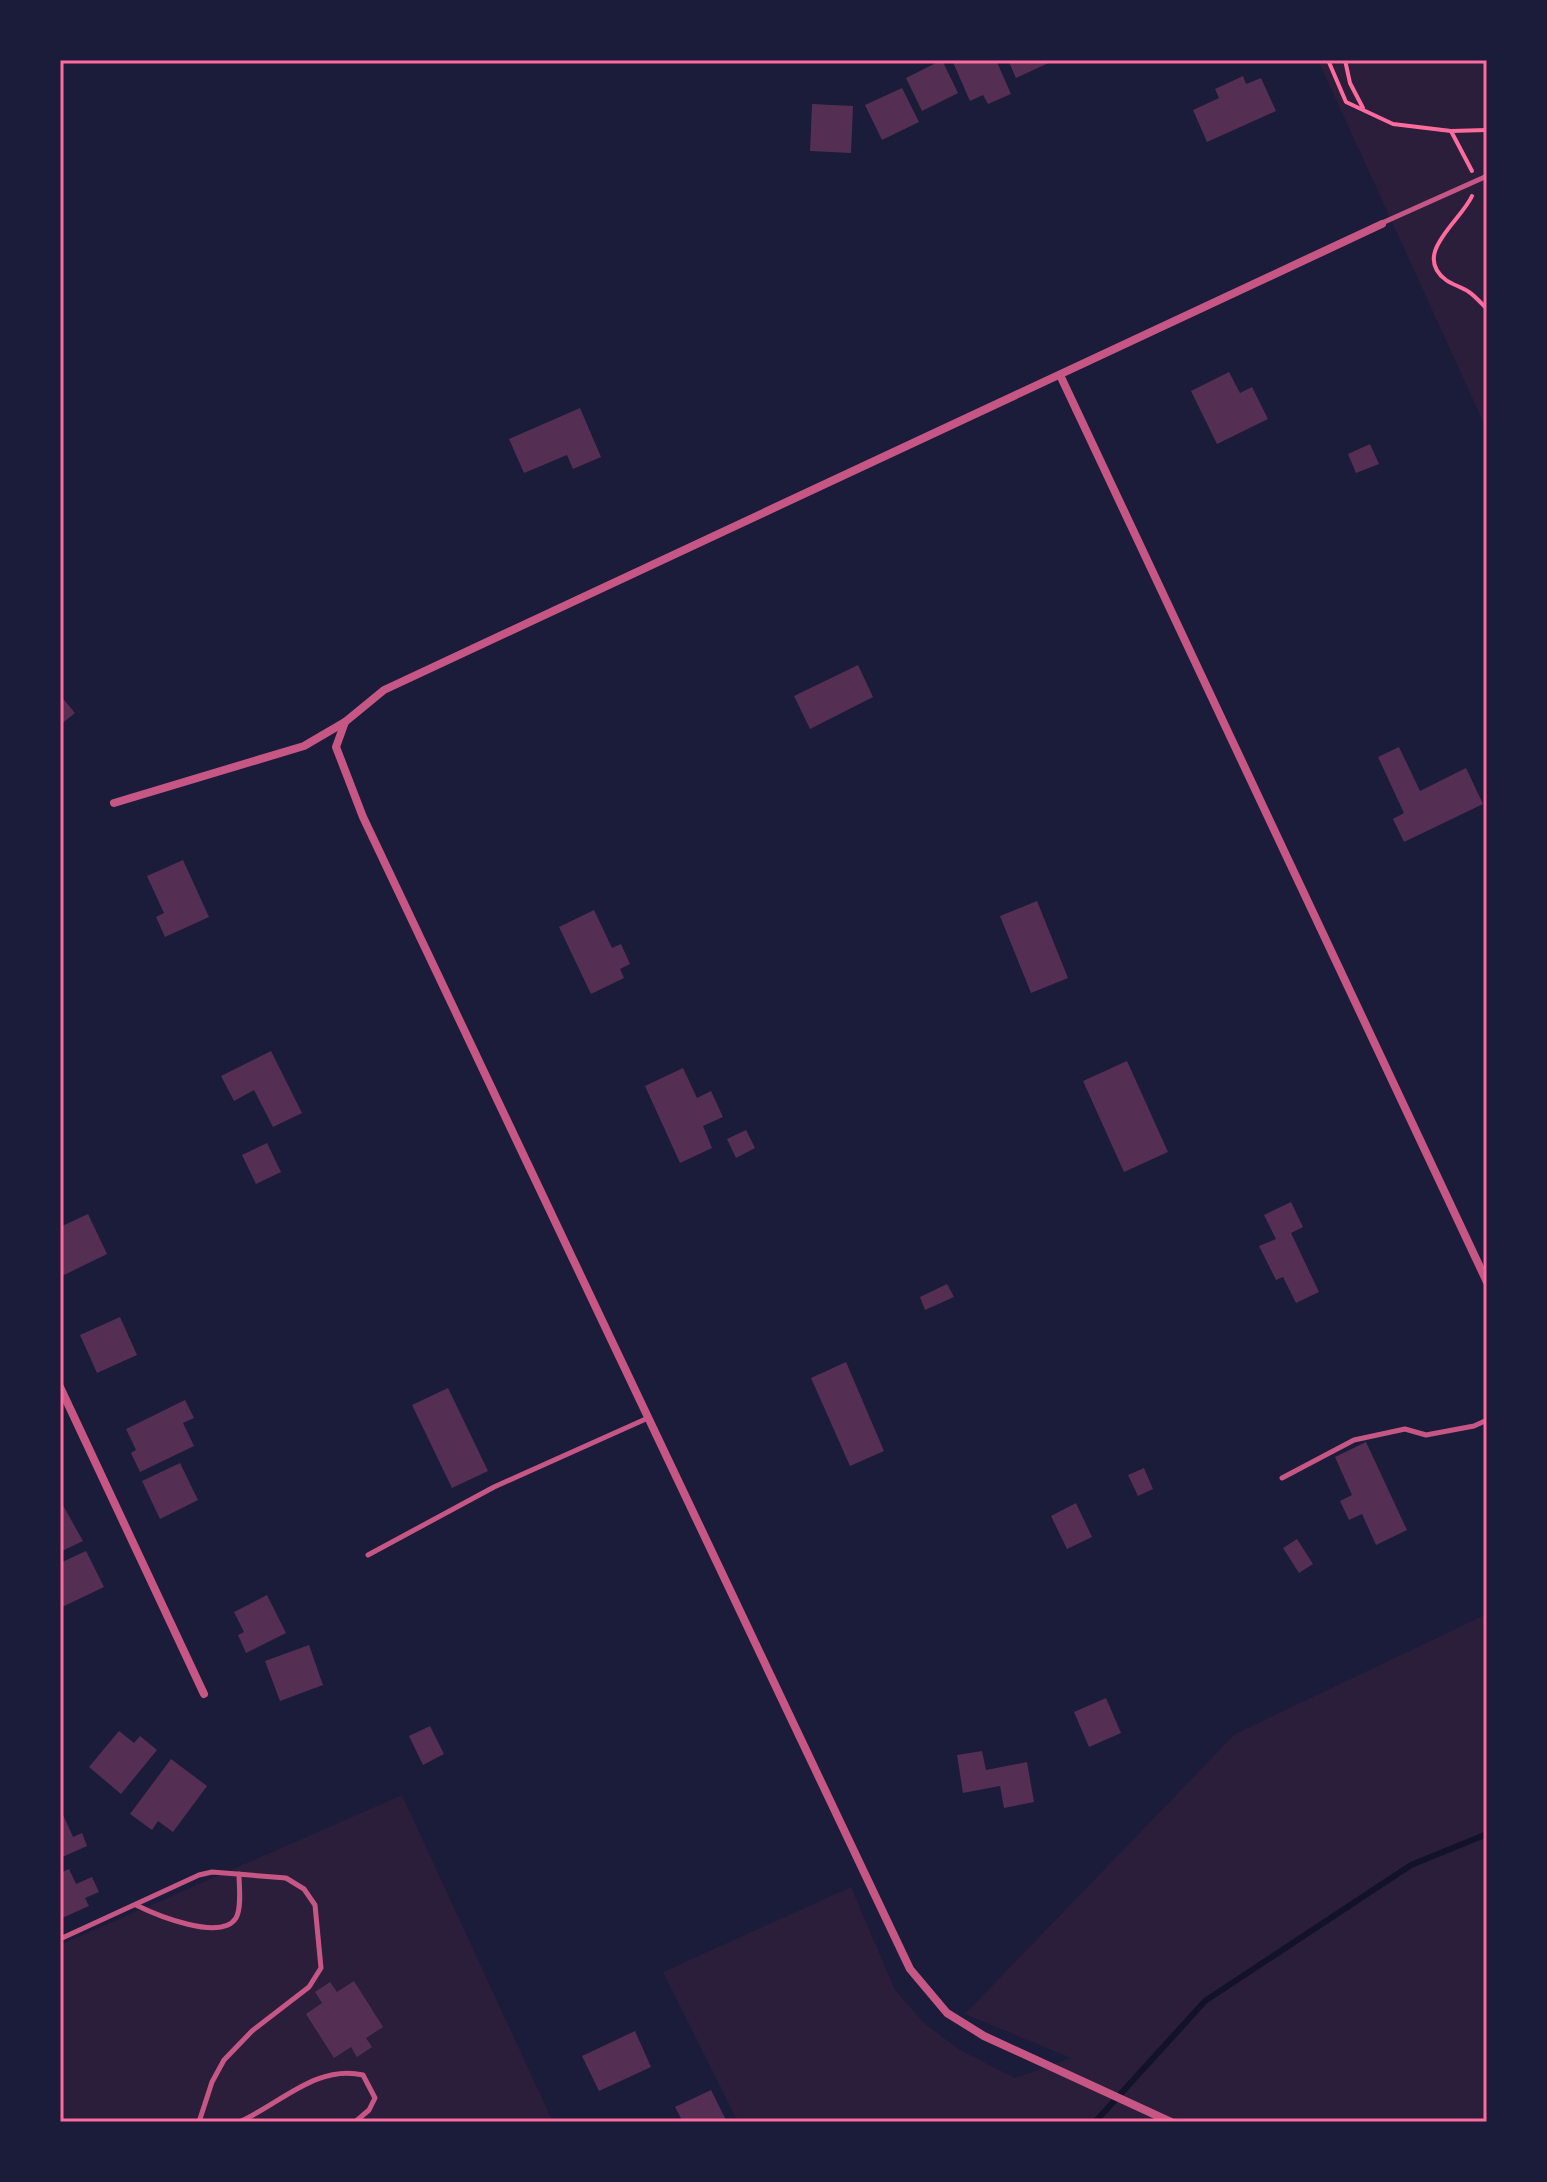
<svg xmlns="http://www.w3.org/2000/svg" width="1547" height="2182" viewBox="0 0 1547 2182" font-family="'Varela Round',sans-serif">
  <rect width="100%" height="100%" fill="#1b1b3a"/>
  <g fill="#2a1e3b">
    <polygon points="1318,60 1487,60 1487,430"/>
    <polygon points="1487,1614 1487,2122 738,2122 663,1972 851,1887 895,1990 924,2023 960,2050 1015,2078 1071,2058 965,2014 1235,1734"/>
    <polygon points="402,1795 553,2122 60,2122 60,1945"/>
  </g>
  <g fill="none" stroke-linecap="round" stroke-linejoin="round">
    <polyline stroke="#12122b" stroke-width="6" points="1095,2122 1205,2001 1411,1865 1487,1834"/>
  </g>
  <g fill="#542f53">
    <polygon points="942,60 958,93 922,111 906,78"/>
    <polygon points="952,60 996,60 1011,94 988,104 983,95 970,101"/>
    <polygon points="1008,60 1055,60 1016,78"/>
    <polygon points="1243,76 1246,84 1261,78 1276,111 1207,142 1193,110 1219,98 1215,89"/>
    <polygon points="902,88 919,122 882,140 865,105"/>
    <polygon points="812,104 853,106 851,153 810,151"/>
    <polygon points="1229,372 1240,393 1252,387 1268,419 1217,444 1191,391"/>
    <polygon points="580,408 601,457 573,469 567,455 524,473 509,439"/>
    <polygon points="1370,444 1379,464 1356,473 1348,454"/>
    <polygon points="858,665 873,697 810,729 794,696"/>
    <polygon points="60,695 75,713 60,725"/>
    <polygon points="1399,747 1420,791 1466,768 1483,804 1404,842 1393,819 1404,813 1378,757"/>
    <polygon points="183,860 209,917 165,937 156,917 164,913 147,876"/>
    <polygon points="1037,901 1068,978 1031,993 1000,916"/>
    <polygon points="594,910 612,948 621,944 630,964 620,969 624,978 591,994 559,927"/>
    <polygon points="271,1051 302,1113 273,1127 254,1090 234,1101 221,1076"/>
    <polygon points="1127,1061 1168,1152 1124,1172 1083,1081"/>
    <polygon points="683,1068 697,1098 711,1091 723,1117 703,1126 712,1148 680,1163 645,1086"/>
    <polygon points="746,1130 755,1148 736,1158 727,1139"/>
    <polygon points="267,1143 281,1172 256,1184 242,1155"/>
    <polygon points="1291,1202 1303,1227 1291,1233 1319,1292 1296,1303 1283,1277 1276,1280 1259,1246 1276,1239 1264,1215"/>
    <polygon points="88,1214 107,1254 60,1277 60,1227"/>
    <polygon points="947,1284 954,1297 925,1310 920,1297"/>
    <polygon points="120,1317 137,1355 97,1373 80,1335"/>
    <polygon points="846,1362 884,1451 850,1466 811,1378"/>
    <polygon points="448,1388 488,1471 452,1488 412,1405"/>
    <polygon points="185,1400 194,1418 183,1423 194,1446 140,1472 131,1453 136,1450 126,1429"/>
    <polygon points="1366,1442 1407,1530 1376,1545 1362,1514 1349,1520 1340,1501 1352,1495 1335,1457"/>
    <polygon points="180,1463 198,1500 160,1519 142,1481"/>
    <polygon points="1144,1468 1153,1489 1138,1496 1128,1475"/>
    <polygon points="60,1500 83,1541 60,1552"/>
    <polygon points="1076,1503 1092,1537 1067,1549 1051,1516"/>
    <polygon points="1297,1539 1313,1564 1299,1573 1283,1548"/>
    <polygon points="86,1551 104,1587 60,1608 60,1563"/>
    <polygon points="267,1595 286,1633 246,1653 238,1635 244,1632 234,1612"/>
    <polygon points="309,1645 323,1685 280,1701 265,1661"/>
    <polygon points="1106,1698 1121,1733 1089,1747 1074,1712"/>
    <polygon points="430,1726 444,1754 423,1765 409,1736"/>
    <polygon points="119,1731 134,1743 140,1736 157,1750 121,1794 89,1767"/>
    <polygon points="982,1751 986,1770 1027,1762 1034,1802 1004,1808 1000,1786 963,1793 957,1755"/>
    <polygon points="171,1759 207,1786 173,1832 158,1821 152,1830 130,1814"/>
    <polygon points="60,1808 73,1837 82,1833 87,1846 60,1858"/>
    <polygon points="69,1869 76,1884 92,1877 99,1892 85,1898 89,1906 60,1919 60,1873"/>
    <polygon points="354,1981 383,2027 366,2038 372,2047 357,2057 351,2047 334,2058 306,2014 322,2003 315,1992 330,1982 337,1992"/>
    <polygon points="635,2031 651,2067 599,2091 582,2056"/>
    <polygon points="711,2090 727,2122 683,2122 675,2107"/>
  </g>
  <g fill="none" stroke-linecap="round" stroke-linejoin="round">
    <g stroke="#ff6b9d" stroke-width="4">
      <polyline points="1328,60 1346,102 1393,124 1451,131 1487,130"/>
      <polyline points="1345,60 1350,83 1363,108"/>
      <polyline points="1451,131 1472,171"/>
      <path d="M1472,196c-11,25 -61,58 -26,84 7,5 16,7 23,12 6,4 12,11 18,17"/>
    </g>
    <g stroke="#c65784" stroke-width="5">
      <polyline points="1382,223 1487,176"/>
      <polyline points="1282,1478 1354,1440 1405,1429 1426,1435 1474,1426 1487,1420"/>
      <polyline points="368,1555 494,1487 648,1418"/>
      <path d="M136,1905c20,10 85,37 100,13 6,-11 3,-32 3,-44"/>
      <polyline points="60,1939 199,1875 212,1872 286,1878 304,1889 315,1905 321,1968 309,1987 252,2031 224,2060 212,2082 199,2122"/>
      <path d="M239,2122c40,-17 77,-58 124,-47l12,23 -6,12 -14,12"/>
    </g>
    <g stroke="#c65784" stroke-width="8">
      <polyline points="1060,375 1487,1282"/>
      <polyline points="345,722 336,747 363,817 910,1969 947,2013 984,2036 1171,2122"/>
      <polyline points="114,803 304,746 345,722 384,690 1382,224"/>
      <polyline points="60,1387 204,1694"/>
    </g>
  </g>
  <rect width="1547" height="2182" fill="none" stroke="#1b1b3a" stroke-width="124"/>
  <rect x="62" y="62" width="1423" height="2058" fill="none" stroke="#ff6b9d" stroke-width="3"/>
</svg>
